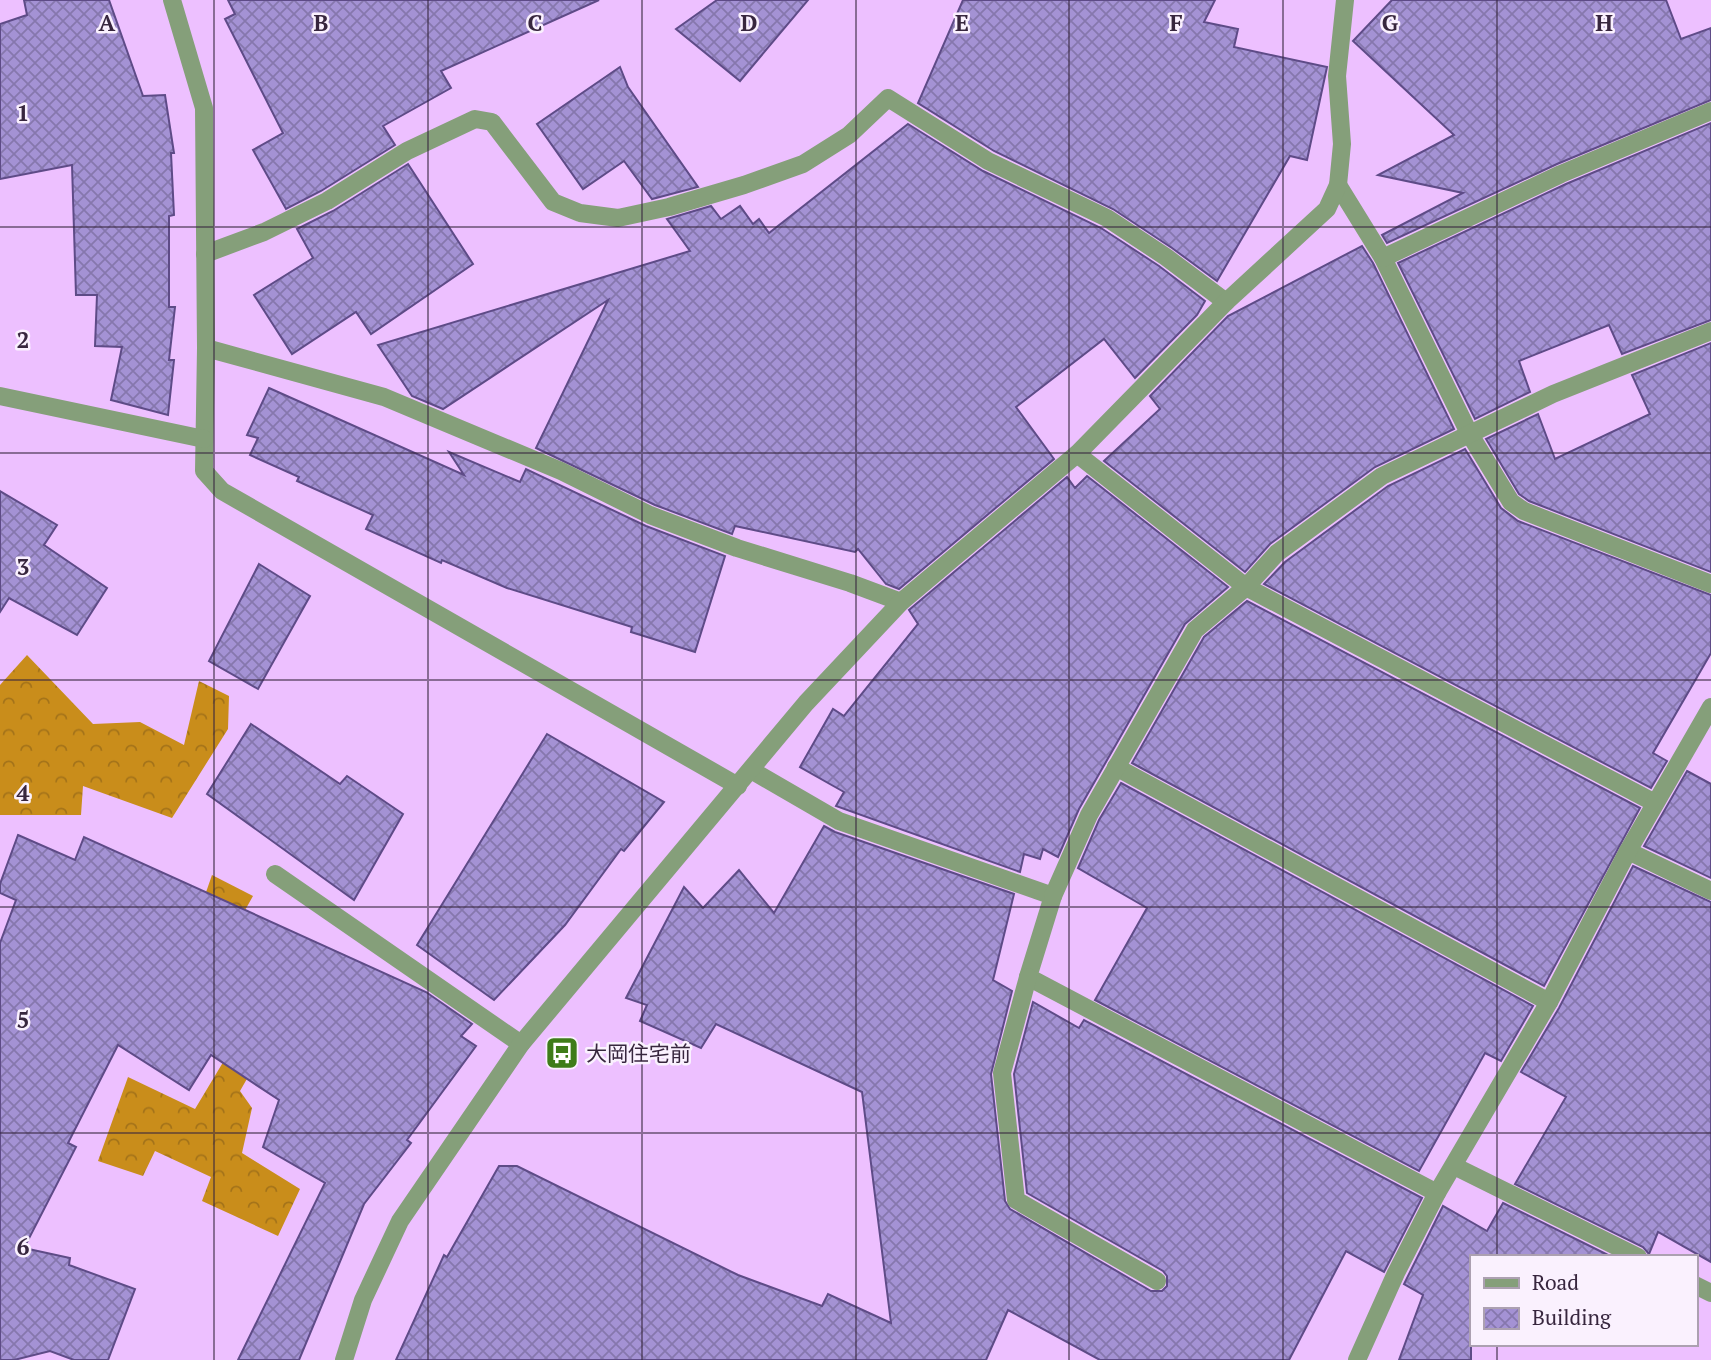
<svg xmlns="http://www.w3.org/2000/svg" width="1711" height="1360" viewBox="0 0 1711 1360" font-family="'PT Serif','Noto Sans JP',serif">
  <defs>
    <pattern id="forest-crowns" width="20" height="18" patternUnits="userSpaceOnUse" patternTransform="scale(1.75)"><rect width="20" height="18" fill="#c98d1b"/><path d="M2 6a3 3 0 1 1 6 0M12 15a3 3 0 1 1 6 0" fill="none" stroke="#a47319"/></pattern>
    <pattern id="building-cross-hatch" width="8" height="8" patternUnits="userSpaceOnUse" patternTransform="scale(1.75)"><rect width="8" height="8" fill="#a492d4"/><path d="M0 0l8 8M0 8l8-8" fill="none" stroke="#8677ad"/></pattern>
  </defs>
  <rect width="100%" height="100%" fill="#edc0ff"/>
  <g fill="url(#forest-crowns)">
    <polygon points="27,655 93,724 140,722 184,745 199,681 229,696 228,729 172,818 83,786 81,815 0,815 0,685"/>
    <polygon points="212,875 253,896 208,976 181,964"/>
    <polygon points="240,1034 264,1049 240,1091 252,1108 242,1153 300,1189 278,1236 202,1201 211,1177 155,1151 143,1176 98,1161 128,1077 195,1109"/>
  </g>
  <g fill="url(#building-cross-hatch)" stroke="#5e4b87" stroke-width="2">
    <polygon points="24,0 109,0 143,96 165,95 174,153 171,153 174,215 169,216 169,307 175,307 169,360 174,360 168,415 111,400 122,347 95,346 97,295 76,295 72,165 0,179 0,24 27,15"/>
    <polygon points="228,0 599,0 441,71 451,88 383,126 395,145 321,191 286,209 253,150 283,133 225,19 235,14"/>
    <polygon points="717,0 808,0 740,81 676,29"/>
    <polygon points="963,0 1215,0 1204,22 1238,29 1234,47 1327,67 1307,160 1290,156 1217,281 1172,248 1113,209 994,151 918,103"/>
    <polygon points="1392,0 1666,0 1681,39 1711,28 1711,100 1557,164 1387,243 1382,235 1463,193 1378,175 1454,135 1353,41"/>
    <polygon points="620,67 628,87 698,187 652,199 624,161 583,189 537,124"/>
    <polygon points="1711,123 1711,320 1622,354 1609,325 1519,361 1530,392 1475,419 1398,263 1566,184"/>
    <polygon points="908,124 983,171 1101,228 1159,266 1205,301 1197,315 1135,378 1104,339 1016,407 1054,459 899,589 886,584 858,549 855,552 735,526 732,534 655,505 536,448 608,300 443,409 412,396 378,345 690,251 667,219 711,206 721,219 740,206 753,224 759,219 769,233"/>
    <polygon points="408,164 473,264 371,334 356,312 292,354 254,295 313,258 297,229 333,211"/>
    <polygon points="1362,246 1373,263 1454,429 1375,467 1270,544 1245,572 1104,461 1160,409 1150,396 1228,316"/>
    <polygon points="1711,343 1711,572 1529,501 1519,494 1486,439 1538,414 1555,459 1650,414 1632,375"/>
    <polygon points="269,388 464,475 449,452 520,482 526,469 646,526 725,556 695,652 631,632 632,627 507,588 442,560 441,563 366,529 373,515 297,481 299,477 250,455 258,438 247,435"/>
    <polygon points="1465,449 1501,508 1518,521 1711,595 1711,653 1653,753 1667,761 1651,788 1264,584 1285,562 1388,486"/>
    <polygon points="1087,476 1228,587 1185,624 1079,809 1058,857 1043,849 1040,859 1024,854 1020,872 836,806 844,792 800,767 833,709 844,716 918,624 909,610 1067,477 1075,488"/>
    <polygon points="0,491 57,525 44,545 107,588 77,635 9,598 0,612"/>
    <polygon points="259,564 310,596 258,689 209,661"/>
    <polygon points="1247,601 1640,808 1544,986 1132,763 1204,637"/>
    <polygon points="251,724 340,784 347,776 403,814 354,900 207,794"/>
    <polygon points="547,734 664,802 624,851 621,849 565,925 494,1000 417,945"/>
    <polygon points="1687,771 1711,784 1711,878 1644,846"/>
    <polygon points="1121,783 1533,1006 1501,1061 1485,1053 1419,1171 1095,1000 1147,908 1078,868 1099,820"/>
    <polygon points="824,826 835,832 1014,894 993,980 1012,991 991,1074 1005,1201 1010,1209 1151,1291 1162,1291 1167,1286 1167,1276 1163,1271 1027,1193 1014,1074 1033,1002 1079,1028 1084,1020 1422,1198 1384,1272 1346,1251 1289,1360 1100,1360 1008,1310 986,1360 396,1360 444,1255 447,1257 499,1166 517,1166 738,1275 822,1306 828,1294 891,1323 862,1092 716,1024 701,1048 640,1021 647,1005 626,998 684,887 703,908 739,870 774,913"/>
    <polygon points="18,835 75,860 84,837 426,992 472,1024 461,1036 476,1046 407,1140 411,1143 364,1204 299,1360 238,1360 325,1183 263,1147 279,1100 211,1055 189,1090 118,1045 68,1143 76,1147 24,1248 70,1258 69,1265 135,1289 108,1360 74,1360 50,1351 14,1360 0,1360 0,943 16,900 0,893 0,884"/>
    <polygon points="1633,866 1711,902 1711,1262 1658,1232 1649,1254 1643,1247 1515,1184 1566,1097 1521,1072 1559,1008"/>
    <polygon points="1503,1203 1612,1257 1471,1257 1471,1360 1399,1360 1423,1295 1404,1284 1443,1206 1487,1231"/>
  </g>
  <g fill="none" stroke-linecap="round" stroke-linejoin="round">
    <g stroke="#859f7a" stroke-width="18">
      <polyline points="1338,185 1383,258 1469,433 1511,502 1524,511 1711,584"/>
      <polyline points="205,254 264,232 327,201 407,151 475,119 492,122 553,202 580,213 618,218 669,207 744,185 803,164 849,135 888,98 988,161 1107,218 1166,257 1226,302"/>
      <polyline points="1383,258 1561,174 1711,111"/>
      <polyline points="206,348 384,397 561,471 650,515 737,548 850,583 901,602"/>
      <polyline points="1077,454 1246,587 1655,803"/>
      <polyline points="1116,767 1549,1002"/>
      <polyline points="751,770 839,821 1053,896 1028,977 1437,1193"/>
      <polyline points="1628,851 1711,891"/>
      <polyline points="1053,896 1089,815 1195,630 1246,587 1277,553 1382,476 1553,394 1711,331"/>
      <polyline points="1028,977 1002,1073 1016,1200 1157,1281"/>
    </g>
    <g stroke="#859f7a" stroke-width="18">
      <polyline points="172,0 204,108 206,348 204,471 222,491 738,786"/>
      <polyline points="0,396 204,439"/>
      <polyline points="275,874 521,1044"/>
      <polyline points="1454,1166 1638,1257"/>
      <polyline points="1695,1285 1711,1293"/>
      <polyline points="344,1360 363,1300 400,1221 521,1044 806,703 901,602 1077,454 1226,302 1327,209 1338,185 1342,144 1337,76 1345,0"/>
      <polyline points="1357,1360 1396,1273 1437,1193 1549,1002 1628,851 1711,707"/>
    </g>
  </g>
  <path fill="none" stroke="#37263e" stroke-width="2" stroke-opacity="0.55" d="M214,0v1360M428,0v1360M642,0v1360M856,0v1360M1069,0v1360M1283,0v1360M1497,0v1257M0,227h1711M0,453h1711M0,680h1711M0,907h1711M0,1133h1711M1497,1344v16"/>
  <defs>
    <symbol id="bus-square" viewBox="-11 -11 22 22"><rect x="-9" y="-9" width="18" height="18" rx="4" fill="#3e7c19" stroke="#faf1fe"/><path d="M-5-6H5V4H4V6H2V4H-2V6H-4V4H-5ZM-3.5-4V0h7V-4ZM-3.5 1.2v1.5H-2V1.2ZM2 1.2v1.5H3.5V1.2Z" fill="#fff"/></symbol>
  </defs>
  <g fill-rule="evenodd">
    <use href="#bus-square" x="543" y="1034" width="38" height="38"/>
  </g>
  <g text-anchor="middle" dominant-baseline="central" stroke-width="5" stroke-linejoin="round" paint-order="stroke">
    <g font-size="21" fill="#37263e" stroke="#faf1fe" text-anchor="start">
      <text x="586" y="1053">大岡住宅前</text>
    </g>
  </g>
  <g font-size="23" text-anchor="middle" font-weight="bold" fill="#37263e" stroke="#faf1fe" stroke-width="5" stroke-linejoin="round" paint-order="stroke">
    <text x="107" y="31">A</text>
    <text x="321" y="31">B</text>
    <text x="535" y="31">C</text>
    <text x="749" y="31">D</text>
    <text x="962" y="31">E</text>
    <text x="1176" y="31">F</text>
    <text x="1390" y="31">G</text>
    <text x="1604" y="31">H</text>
    <text x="23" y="121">1</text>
    <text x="23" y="348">2</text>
    <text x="23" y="575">3</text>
    <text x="23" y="801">4</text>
    <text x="23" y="1028">5</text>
    <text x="23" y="1255">6</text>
  </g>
  <rect x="1470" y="1255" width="228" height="91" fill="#faf1fe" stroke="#aca0b1" stroke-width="2"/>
  <rect x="1484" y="1278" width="35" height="10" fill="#859f7a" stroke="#aca0b1" stroke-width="2"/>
  <text x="1532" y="1290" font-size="21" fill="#37263e">Road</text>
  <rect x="1484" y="1308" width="35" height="21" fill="url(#building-cross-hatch)" stroke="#aca0b1" stroke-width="2"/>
  <text x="1532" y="1325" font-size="21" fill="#37263e">Building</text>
</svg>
